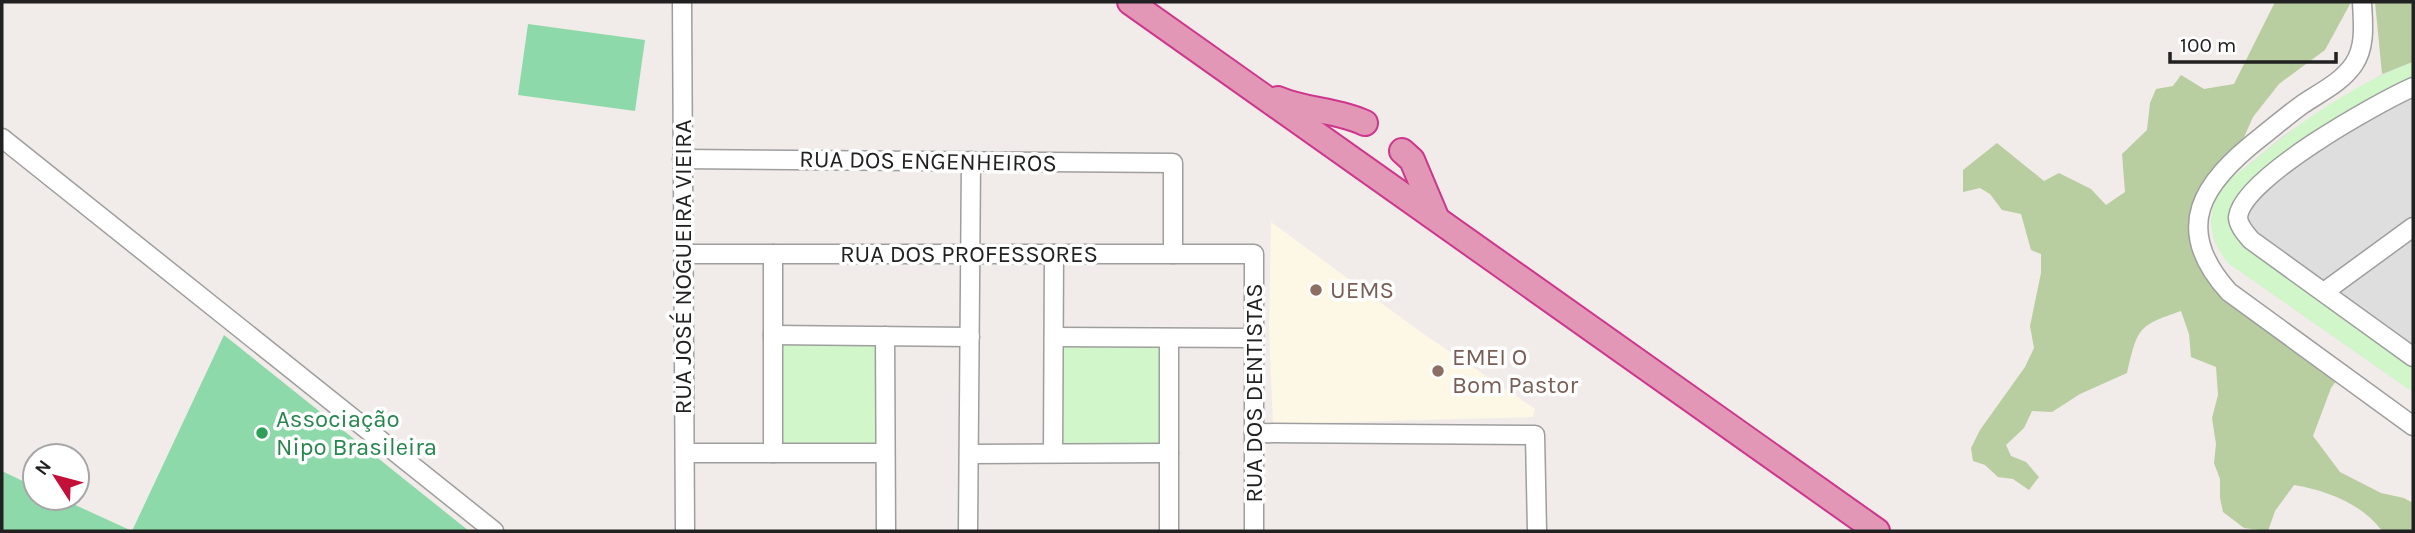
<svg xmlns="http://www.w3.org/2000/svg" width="2415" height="533" viewBox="0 0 2415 533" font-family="Karla,sans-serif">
  <rect width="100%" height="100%" fill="#f1ece9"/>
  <polygon fill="#dfdede" points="2413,62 2413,392 2228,263 2214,240 2211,222 2214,202 2224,185 2283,136 2382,74"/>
  <polygon fill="#fdf8e5" points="1271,222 1422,333 1535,409 1533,417 1273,424 1269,330"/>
  <g fill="#b8cda0">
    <path d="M2275,2h75v2l-25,46 -46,34 -26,33 -12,27 -27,26 -14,88 140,118 -9,12 -18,48 27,36 41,21 23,5 9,5v28h-31c-19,-27 -57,-41 -88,-46l-19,26 -7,20 -24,-3 -21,-16 -3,-14v-19l-6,-16 2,-19 -4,-26 6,-23 -2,-28 -25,-10 -2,-23 -8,-23c-44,15 -43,17 -54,62l-47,21 -28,18 -20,-1 -8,17 -18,17 5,11 15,6 13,15 -10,13 -16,-11 -15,-2 -13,-12 -12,-4 -2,-13 9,-18 45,-63 9,-19 -4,-22 11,-53v-19l-10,-4 -10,-36 -19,-4 -12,-16 -10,-6 -17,4v-22l34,-27 47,38 15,-8 32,16 15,16 19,-13 -3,-38 25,-24 3,-27 6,-14 17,-3 8,-11 23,14 30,-5z"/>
    <polygon points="2375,2 2413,2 2413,62 2382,74"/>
  </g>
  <g fill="#d1f6ca">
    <path d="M2413,62v16l-25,13 -134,88c-21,20 -37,41 -12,66l171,120v27l-185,-129c-17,-20 -22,-47 -9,-70 7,-12 20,-21 31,-29 48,-41 104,-80 163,-102z"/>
    <polygon points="779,341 879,342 880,447 778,447"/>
    <polygon points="1062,346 1161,346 1161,445 1061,445"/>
  </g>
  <g fill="#8dd9aa">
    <polygon points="528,24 645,40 635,111 518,95"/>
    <polygon points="224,335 469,531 2,531 2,471 35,487 35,498 60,498 132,531"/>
  </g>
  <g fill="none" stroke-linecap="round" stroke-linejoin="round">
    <defs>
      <g id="minor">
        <polyline points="682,2 685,531"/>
        <path d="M2362,2c1,21 4,44 -8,62 -12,18 -33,28 -51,40 -14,10 -28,22 -42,33 -59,46 -90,91 -32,155l184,134"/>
        <path d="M2413,87c-36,16 -171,91 -175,130 0,8 7,16 13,23l162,117"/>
        <polyline points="2,138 494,531"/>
        <polyline points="682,159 1173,163 1173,254"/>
        <polyline points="683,254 1254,254 1254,531"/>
        <polyline points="2324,292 2413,227"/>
        <polyline points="773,335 970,337"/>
        <polyline points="885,336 886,531"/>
        <polyline points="1054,337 1254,338"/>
        <polyline points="1169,338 1169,531"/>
        <polyline points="1254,433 1535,435 1537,531"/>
        <polyline points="685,453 885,453"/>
        <polyline points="773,453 773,254"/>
        <polyline points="1053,453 1054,254"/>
        <polyline points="969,454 1169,453"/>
        <polyline points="968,531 971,161"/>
      </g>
      <g id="highway">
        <polyline points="1130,2 1877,531"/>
        <path d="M1278,99c28,12 59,11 87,24"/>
        <polyline points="1402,151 1412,160 1436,217"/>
      </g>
    </defs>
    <use href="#minor" stroke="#9e9e9e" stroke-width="21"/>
    <use href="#highway" stroke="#cf358d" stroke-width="28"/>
    <use href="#minor" stroke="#fff" stroke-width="18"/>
    <use href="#highway" stroke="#e297b6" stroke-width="24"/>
  </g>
  <g fill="#8d6e63" stroke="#fff" stroke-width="2.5">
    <circle cx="1316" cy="290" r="7"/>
    <circle cx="1438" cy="371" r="7"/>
  </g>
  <circle fill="#2e9e5b" stroke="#fff" stroke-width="2.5" cx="262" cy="433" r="7"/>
  <g text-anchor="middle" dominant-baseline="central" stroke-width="7" stroke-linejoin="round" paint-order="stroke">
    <g font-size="24" fill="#212121" stroke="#fff">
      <text transform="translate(928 161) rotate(1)">RUA DOS ENGENHEIROS</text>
      <text x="969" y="254">RUA DOS PROFESSORES</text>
      <text transform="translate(683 267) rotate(-90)">RUA JOSÉ NOGUEIRA VIEIRA</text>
      <text transform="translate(1254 393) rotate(-90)">RUA DOS DENTISTAS</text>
    </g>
    <g font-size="24" fill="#785e54" stroke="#fff" text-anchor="start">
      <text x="1330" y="290">UEMS</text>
      <text x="1452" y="357">EMEI O<tspan x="1452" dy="28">Bom Pastor</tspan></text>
    </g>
    <g font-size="24" fill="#27864d" stroke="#fff" text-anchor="start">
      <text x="276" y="419">Associação<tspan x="276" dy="28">Nipo Brasileira</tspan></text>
    </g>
  </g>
  <rect width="2415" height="533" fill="none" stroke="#212121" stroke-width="7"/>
  <g transform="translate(56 477) rotate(306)"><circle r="33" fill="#ffffff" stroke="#a6a6a6" stroke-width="2"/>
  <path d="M0-5L12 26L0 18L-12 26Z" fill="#c40f38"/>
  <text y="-10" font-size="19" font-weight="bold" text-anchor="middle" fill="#212121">N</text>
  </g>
  <path d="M2170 52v10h166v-10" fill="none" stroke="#212121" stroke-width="3.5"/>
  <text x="2180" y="52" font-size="21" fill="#212121" stroke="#ffffff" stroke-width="5" paint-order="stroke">100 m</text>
</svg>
